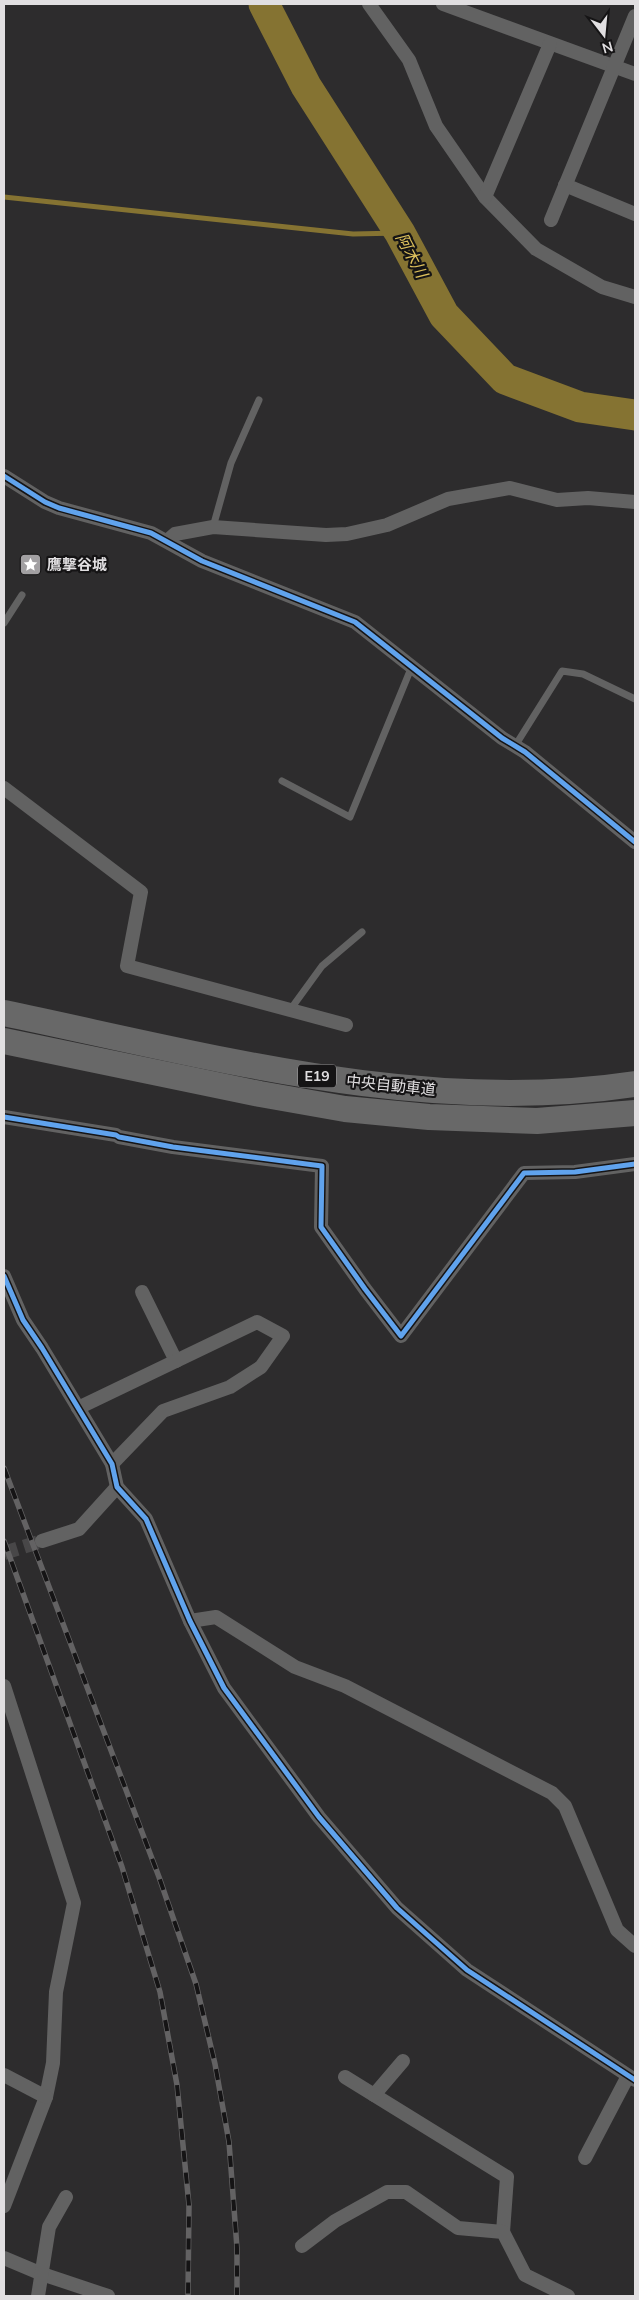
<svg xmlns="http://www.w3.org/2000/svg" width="639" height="2300" viewBox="0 0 639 2300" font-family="Mulish,'Noto Sans JP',sans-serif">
  <rect width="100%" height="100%" fill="#2d2c2d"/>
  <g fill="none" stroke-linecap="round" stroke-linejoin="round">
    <polyline stroke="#857332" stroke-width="5" points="4,197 353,234 400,233"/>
    <polyline stroke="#857332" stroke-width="31" points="264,4 306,86 400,233 444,315 505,379 580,407 635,415"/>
    <polyline stroke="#484748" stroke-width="14" stroke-dasharray="14 7" stroke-linecap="butt" points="4,1553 42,1541"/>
    <g stroke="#626262" stroke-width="7">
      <polyline points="213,527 231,463 259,400"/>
      <polyline points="4,623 22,595"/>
      <polyline points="515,746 562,671 583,674 635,699"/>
      <polyline points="282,781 350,817 412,666"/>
      <polyline points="290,1010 322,966 362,932"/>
    </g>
    <g stroke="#626262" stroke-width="14">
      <polyline points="369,4 409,60 436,126 485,197 536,249 602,287 635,297"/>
      <polyline points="443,4 635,74"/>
      <polyline points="565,185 635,214"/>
      <polyline points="485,197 550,44"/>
      <polyline points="551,220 635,16"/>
      <polyline points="4,476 45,502 59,508 151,533 202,561 355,622 502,738 525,752 635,842"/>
      <polyline points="167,541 175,534 213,527 326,535 347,534 387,525 448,499 510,488 557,500 588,498 635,502"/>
      <polyline points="4,788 141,892 127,966 346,1025"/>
      <polyline points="4,1117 116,1135 119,1137 173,1147 322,1166 321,1227 365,1289 401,1336 524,1173 575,1172 635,1164"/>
      <polyline points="4,1276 23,1320 42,1348 112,1464 117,1487 146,1519 190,1621 224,1688 319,1817 397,1908 467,1970 635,2080"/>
      <polyline points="142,1292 176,1361"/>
      <polyline points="78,1408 257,1322 283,1336 261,1367 230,1387 163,1411 112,1464"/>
      <polyline points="42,1541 79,1529 117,1487"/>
      <polyline points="190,1621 216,1617 295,1667 345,1686 552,1793 565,1806 617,1930 635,1946"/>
      <polyline points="4,1686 74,1903 56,1992 53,2063 46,2097 4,2206"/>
      <polyline points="4,2075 46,2097"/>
      <polyline points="345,2077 507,2177 503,2232"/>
      <polyline points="374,2095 403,2061"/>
      <polyline points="585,2158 628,2076"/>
      <polyline points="302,2246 335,2221 387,2192 406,2192 458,2228 503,2232 525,2275 568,2296"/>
      <polyline points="4,2258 42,2274 108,2296"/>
      <polyline points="38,2296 49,2227 66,2197"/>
    </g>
    <g stroke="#686868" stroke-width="26">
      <path d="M4,1013c206,43 419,103 631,71"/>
      <polyline points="4,1041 260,1094 345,1109 429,1117 537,1121 635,1113"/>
    </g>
    <defs>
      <g id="rail">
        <polyline points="4,1468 159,1877 196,1984 215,2064 229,2142 237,2248 237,2296"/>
        <polyline points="4,1541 122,1867 160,1992 177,2085 189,2205 188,2296"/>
      </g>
    </defs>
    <use href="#rail" stroke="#636263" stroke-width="5.5"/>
    <use href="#rail" stroke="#151415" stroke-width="4" stroke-dasharray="11" stroke-linecap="butt"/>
    <defs>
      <g id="cycleway">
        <polyline points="4,476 45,502 59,508 151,533 202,561 355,622 502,738 525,752 635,842"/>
        <polyline points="4,1117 116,1135 119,1137 173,1147 322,1166 321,1227 365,1289 401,1336 524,1173 575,1172 635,1164"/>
        <polyline points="4,1276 23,1320 42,1348 112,1464 117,1487 146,1519 190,1621 224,1688 319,1817 397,1908 467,1970 635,2080"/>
      </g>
    </defs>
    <use href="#cycleway" stroke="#151415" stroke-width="8"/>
    <use href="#cycleway" stroke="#60a3ed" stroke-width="5"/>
  </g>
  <defs>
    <symbol id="sight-square" viewBox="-11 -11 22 22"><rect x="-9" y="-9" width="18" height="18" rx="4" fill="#a2a0a2" stroke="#151415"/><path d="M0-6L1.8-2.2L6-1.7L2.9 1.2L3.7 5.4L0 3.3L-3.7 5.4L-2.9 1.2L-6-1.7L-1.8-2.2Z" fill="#fff"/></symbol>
  </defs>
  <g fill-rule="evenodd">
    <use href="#sight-square" x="18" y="552" width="25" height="25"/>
  </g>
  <g text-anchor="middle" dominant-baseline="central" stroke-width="4.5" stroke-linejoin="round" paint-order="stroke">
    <rect fill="#151415" stroke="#a4a2a4" stroke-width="1" x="298" y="1064.5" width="38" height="23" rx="4"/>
    <g font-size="14" font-weight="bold" fill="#e1dfe1">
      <text x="317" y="1076">E19</text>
    </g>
    <g font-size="15" font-weight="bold" fill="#e1dfe1" stroke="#151415" text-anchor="start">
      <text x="47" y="564">鷹撃谷城</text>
    </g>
    <g font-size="15" fill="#e1dfe1" stroke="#151415">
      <text transform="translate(391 1085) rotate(6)">中央自動車道</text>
    </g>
    <g font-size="16" font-style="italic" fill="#ddc05c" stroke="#151415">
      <text transform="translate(412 255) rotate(62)">阿木川</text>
    </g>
  </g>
  <rect width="639" height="2300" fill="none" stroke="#e1dfe1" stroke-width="10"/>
  <g transform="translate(604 35) rotate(164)" stroke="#151415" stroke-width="4" paint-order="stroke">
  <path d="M0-4L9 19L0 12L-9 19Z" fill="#e1dfe1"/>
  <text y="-8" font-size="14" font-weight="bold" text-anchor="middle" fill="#e1dfe1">N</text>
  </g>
</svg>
